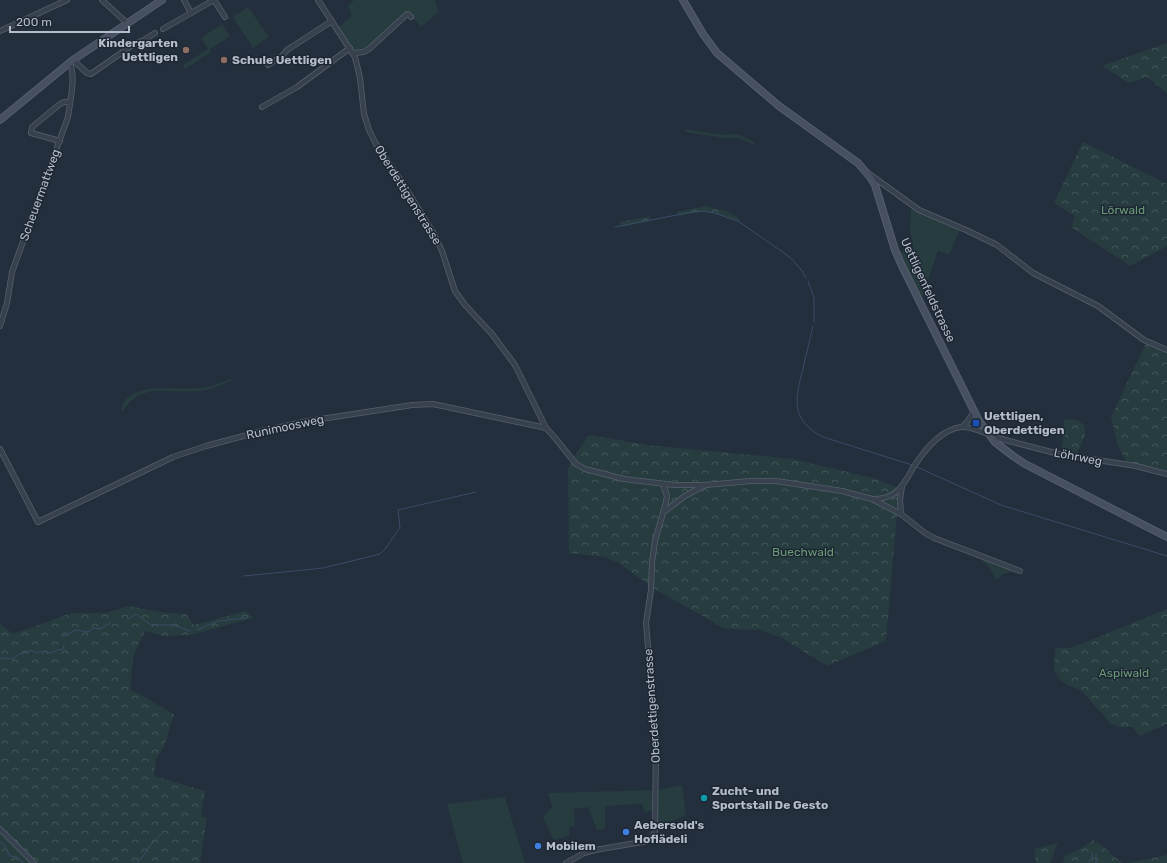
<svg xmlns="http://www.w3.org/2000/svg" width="1167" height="863" viewBox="0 0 1167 863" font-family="Rubik,sans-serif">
  <defs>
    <pattern id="forest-crowns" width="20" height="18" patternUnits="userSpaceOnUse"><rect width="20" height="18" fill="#263c3f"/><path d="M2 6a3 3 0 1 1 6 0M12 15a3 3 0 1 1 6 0" fill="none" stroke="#435659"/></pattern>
  </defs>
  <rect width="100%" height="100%" fill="#242f3e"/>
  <g fill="#263c3f">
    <polygon points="354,0 435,0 439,12 421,27 408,11 374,44 364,51 353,52 337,28 352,16 348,6"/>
    <polygon points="248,7 269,37 253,48 233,17"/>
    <polygon points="222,24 230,36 210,49 211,52 185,69 183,65 208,49 201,38"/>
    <polygon points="684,129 725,135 737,134 755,142 755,145 738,138 722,138 686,132"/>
    <polygon points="911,206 960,229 949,255 938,251 921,300 898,252 914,250 910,230"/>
    <path d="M230,379l2,2c-10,3 -22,9 -32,10 -30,4 -57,-11 -77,20l-2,-1c6,-30 55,-20 77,-22 11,0 22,-5 32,-9z"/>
    <polygon points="978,556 1013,571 1004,574 996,579 989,567"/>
    <polygon points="682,785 686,815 673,821 656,823 656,810 645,812 642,804 605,806 605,829 597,830 588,807 574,809 575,825 569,827 569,836 554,840 543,817 552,807 548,793 658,790"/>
    <polygon points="505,797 525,863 463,863 447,804"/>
  </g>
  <g fill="url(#forest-crowns)">
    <polygon points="1167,43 1167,93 1147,77 1129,83 1102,66"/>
    <polygon points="1083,142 1167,184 1167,246 1130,266 1071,227 1075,216 1054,203"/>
    <polygon points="705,206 726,211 740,219 738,221 714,213 699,212 679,216 677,212"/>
    <polygon points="650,216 650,221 622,227 620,222"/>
    <polygon points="1146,343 1167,351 1167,473 1127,464 1117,443 1111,417"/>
    <polygon points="1073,419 1080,422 1085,426 1085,436 1076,456 1062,453 1064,420"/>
    <polygon points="589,435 648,445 793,459 873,478 901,489 897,513 886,641 827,666 780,637 759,630 725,629 653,588 619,563 605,557 569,553 568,468 573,458"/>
    <polygon points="129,606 166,613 186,614 194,625 246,611 253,618 191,635 163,636 145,631 133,657 130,689 174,714 165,745 156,759 154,776 205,791 201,816 207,818 200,863 0,863 0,624 13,634 72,613 105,613"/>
    <polygon points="1167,609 1167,724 1140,736 1132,727 1120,727 1111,724 1081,690 1067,685 1059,679 1054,670 1055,649 1057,648 1069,648 1086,642"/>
    <polygon points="1093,840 1101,845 1122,863 1063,863 1065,856 1085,846"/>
    <polygon points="1058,843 1050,863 1036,863 1034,849"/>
    <polygon points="1167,855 1167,863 1128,863 1133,862"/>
  </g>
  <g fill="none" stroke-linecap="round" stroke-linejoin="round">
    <g stroke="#394c67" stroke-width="1">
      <polyline points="615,227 692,212 705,211 714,213 738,221 784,253 793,260 802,271 806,278"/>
      <polyline points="808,281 814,298 814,322"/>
      <path d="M813,326c-3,14 -7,28 -10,43 -8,30 -13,51 20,68l89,28"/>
      <polyline points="917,467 1001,505 1167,556"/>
      <polyline points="244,576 323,568 380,554 386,548 400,527 398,510 476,492"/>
      <polyline points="127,620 136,614 151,625 173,625 190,631"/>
      <polyline points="197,630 218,621 247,618"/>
      <polyline points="63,637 76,630 88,632 93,628 100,629 110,623"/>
      <path d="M0,658l13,1 6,-5 8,-2 3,-2 7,3 4,-2c15,4 9,0 22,-2l1,-4"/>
      <polyline points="0,842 4,845 10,856 17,857 23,863"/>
      <polyline points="137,863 141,859 149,847 161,834"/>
      <polyline points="1089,863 1092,857 1092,853"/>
      <polyline points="1096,863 1096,854"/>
    </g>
    <defs>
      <g id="street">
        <polyline points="102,0 127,23"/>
        <polyline points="214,0 225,17"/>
        <polyline points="318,0 355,57 360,78 364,114 369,130 376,144 407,190 434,234 442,251 455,291 465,305 492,334 515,365 546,428 555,438 576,464 585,469 624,479 674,485 705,485"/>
        <polyline points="191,13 214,0"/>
        <polyline points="163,29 191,13 184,0"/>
        <polyline points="0,31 67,0"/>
        <polyline points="354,53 364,52 369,49 406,15 408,14 411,17"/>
        <polyline points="73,60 87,73 91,74 134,44 144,40 155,33"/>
        <polyline points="268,65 282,56 287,50 332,21"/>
        <polyline points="262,107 297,87 350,48"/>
        <polyline points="60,141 31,133 32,127 60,104 64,102 70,102"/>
        <polyline points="868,173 919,210 966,230 997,245 1033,273 1098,306 1144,340 1167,350"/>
        <path d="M0,326l7,-23 5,-31 56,-155c2,-16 8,-40 2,-54"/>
        <polyline points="962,427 968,421 974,411"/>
        <polyline points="990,436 1059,454 1136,466 1167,474"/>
        <polyline points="0,449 38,522 173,457 206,446 262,431 308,421 412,405 433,404 546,428"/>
        <path d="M874,499c7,0 15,-2 21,-6 8,-6 13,-16 18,-25 10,-16 27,-38 48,-41 9,-1 19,4 27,7"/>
        <polyline points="665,511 685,496 705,485 751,481 776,481 842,491 872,499 901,514 925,533 934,538 1020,571"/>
        <polyline points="901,514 900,500 902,486"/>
        <polyline points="0,829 34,863"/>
        <polyline points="566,863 584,853 595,850 648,841 652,839 655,831 656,742 646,623 651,590 652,562 655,541 666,502 667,496 663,484"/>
      </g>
      <g id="secondary">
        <polyline points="683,0 703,34 717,53 779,106 858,163 870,177 875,185 895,250 902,266 979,421 995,442 1013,456 1025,464 1167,537"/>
        <polyline points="0,120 73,60 162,0"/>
      </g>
    </defs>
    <use href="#street" stroke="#565f6c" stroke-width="6"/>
    <use href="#secondary" stroke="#565f6c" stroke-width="8"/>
    <use href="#street" stroke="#38414e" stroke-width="4.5"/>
    <use href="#secondary" stroke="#465061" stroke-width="6"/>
  </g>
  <g fill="#8d6e63" stroke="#1d2633" stroke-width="1.5">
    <circle cx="186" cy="50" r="4"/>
    <circle cx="224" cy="60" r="4"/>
  </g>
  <rect fill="#1a4fb4" stroke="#1d2633" stroke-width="1.5" x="972" y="419" width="8" height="8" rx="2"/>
  <circle fill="#0f9aa8" stroke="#1d2633" stroke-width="1.5" cx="704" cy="798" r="4"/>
  <g fill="#3f7fe0" stroke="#1d2633" stroke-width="1.5">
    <circle cx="626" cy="832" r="4"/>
    <circle cx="538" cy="846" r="4"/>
  </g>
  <g text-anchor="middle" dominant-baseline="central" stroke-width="3" stroke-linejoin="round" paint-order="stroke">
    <g font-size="12" font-weight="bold" fill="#b4bcc9" stroke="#1d2633" text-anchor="start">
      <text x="178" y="43" text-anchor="end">Kindergarten<tspan x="178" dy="14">Uettligen</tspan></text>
      <text x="232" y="60">Schule Uettligen</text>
      <text x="984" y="416">Uettligen,<tspan x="984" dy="14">Oberdettigen</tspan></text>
      <text x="712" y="791">Zucht- und<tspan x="712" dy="14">Sportstall De Gesto</tspan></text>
      <text x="634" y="825">Aebersold's<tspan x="634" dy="14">Hoflädeli</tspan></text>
      <text x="546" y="846">Mobilem</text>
    </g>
    <g font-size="12" fill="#b4bcc9" stroke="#1d2633">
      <text transform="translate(40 195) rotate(-70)">Scheuermattweg</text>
      <text transform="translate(408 195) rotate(58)">Oberdettigenstrasse</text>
      <text transform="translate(928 290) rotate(65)">Uettligenfeldstrasse</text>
      <text transform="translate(285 427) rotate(-12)">Runimoosweg</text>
      <text transform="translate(1078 457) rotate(11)">Löhrweg</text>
      <text transform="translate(652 706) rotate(-94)">Oberdettigenstrasse</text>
    </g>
    <g font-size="12" fill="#6b9a76" stroke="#1d2633">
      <text x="1123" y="210">Lörwald</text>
      <text x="803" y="552">Buechwald</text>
      <text x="1124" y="673">Aspiwald</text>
    </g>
  </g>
  <path d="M10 26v6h119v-6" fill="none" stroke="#b4bcc9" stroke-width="2"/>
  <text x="16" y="26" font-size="12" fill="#b4bcc9" stroke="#1d2633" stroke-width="3" paint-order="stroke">200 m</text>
</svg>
